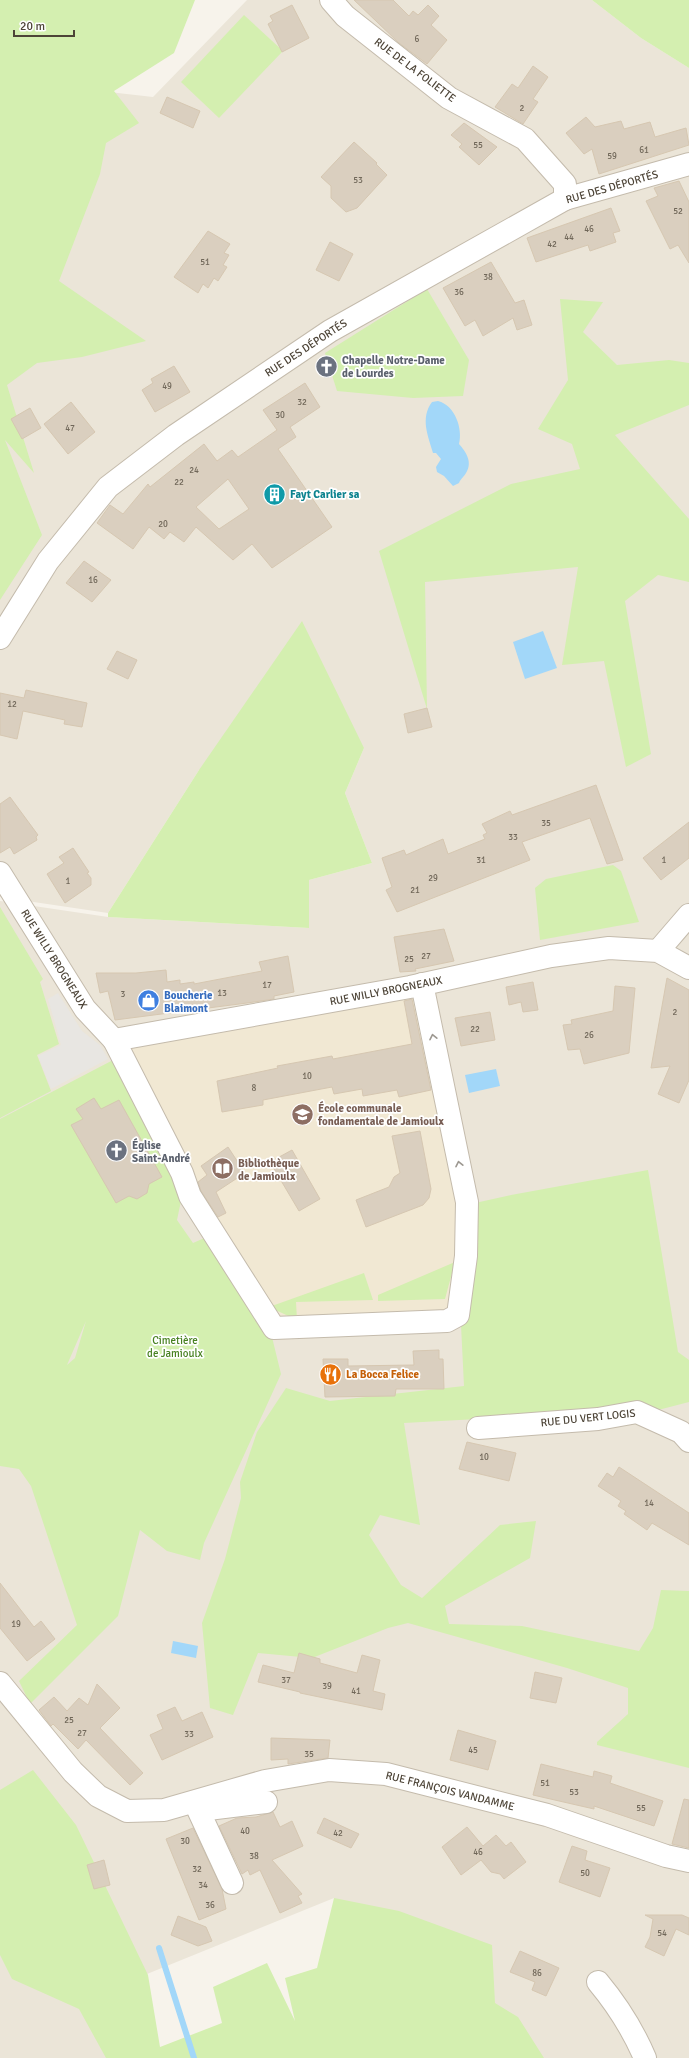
<svg xmlns="http://www.w3.org/2000/svg" width="689" height="2058" viewBox="0 0 689 2058" font-family="Signika,sans-serif">
  <rect width="100%" height="100%" fill="#f7f3eb"/>
  <polygon fill="#ebe5d8" points="247,0 592,0 641,38 689,68 689,2058 439,2058 334,1898 78,2002 124,2058 0,2058 0,901 108,917 309,928 309,880 372,863 345,793 364,748 199,770 108,913 0,897 0,310 109,92 153,97"/>
  <polygon fill="#f1e8d3" points="421,990 457,1192 461,1246 449,1313 278,1317 220,1226 182,1155 127,1046"/>
  <g fill="#d4efb0" fill-rule="evenodd">
    <polygon points="0,0 195,0 174,53 114,91 139,123 106,143 100,174 59,281 146,341 82,357 37,363 7,385 34,473 5,440 42,535 0,600"/>
    <polygon points="592,0 689,0 689,68 641,38"/>
    <polygon points="244,15 283,51 219,118 181,82"/>
    <polygon points="427,289 469,360 463,396 413,398 337,391 325,353"/>
    <polygon points="560,299 603,302 583,332 617,365 669,360 689,363 689,405 615,435 689,519 689,582 658,575 625,601 651,754 626,767 604,661 562,665 578,567 425,582 427,709 379,551 511,484 580,469 572,444 538,429 568,380"/>
    <polygon points="302,621 364,748 345,793 372,863 309,880 309,928 108,917 108,913 199,770"/>
    <polygon points="613,865 621,871 639,922 540,940 535,888 546,879"/>
    <polygon points="0,907 43,979 40,982 59,1044 37,1055 51,1091 0,1118"/>
    <path d="M115,1059l65,119 1,23 -4,19 16,23 16,-7 62,97 10,41 -77,169 -4,17 -33,-9 -27,-21 -22,86 -88,88 -11,-23 58,-56 -46,-139 -12,-17 -19,-3v-347zM86,1321l-11,37 -8,7z"/>
    <polygon points="648,1170 678,1352 689,1360 689,1402 662,1409 404,1423 420,1525 380,1515 369,1535 401,1585 422,1598 500,1525 536,1521 530,1558 445,1606 449,1624 522,1626 639,1651 653,1628 661,1590 689,1591 689,1768 597,1745 597,1742 628,1714 628,1688 567,1668 408,1623 388,1628 312,1658 258,1653 233,1715 210,1708 202,1623 225,1559 241,1498 240,1482 257,1432 286,1388 330,1401 464,1386 460,1305 466,1205 511,1195"/>
    <polygon points="455,1262 445,1299 378,1301 378,1295"/>
    <polygon points="364,1273 373,1300 296,1302 297,1320 269,1307"/>
    <polygon points="33,1770 76,1825 148,1975 160,2047 222,2023 213,1987 267,1963 295,2021 285,1978 317,1968 334,1898 399,1911 492,1945 495,2003 518,2017 544,2058 106,2058 79,2009 12,1979 0,1955 0,1790"/>
  </g>
  <polygon fill="#e8e6e2" points="58,993 82,1031 100,1045 108,1059 51,1089 38,1056 61,1045 48,999"/>
  <g fill="#a2d7f9">
    <path d="M438,401c17,4 25,28 21,43 7,8 14,18 7,29 -2,4 -5,5 -7,10l-6,3 -9,-10 -7,-4 -1,-5 5,-8 -5,-6h-3c-5,-17 -13,-35 -1,-51z"/>
    <polygon points="543,631 557,668 525,679 513,642"/>
    <polygon points="496,1069 500,1086 469,1093 465,1075"/>
    <polygon points="173,1641 198,1646 196,1658 171,1653"/>
  </g>
  <g fill="none" stroke-linecap="round" stroke-linejoin="round">
    <polyline stroke="#a2d7f9" stroke-width="6" points="159,1948 194,2058"/>
  </g>
  <g fill="#dacfbf" stroke="#d6c7b1" fill-rule="evenodd">
    <polygon points="354,0 393,0 409,16 413,11 418,15 428,5 439,16 431,25 447,40 427,64 399,43"/>
    <polygon points="292,5 309,38 282,52 268,24 273,21 270,16"/>
    <polygon points="533,66 548,77 533,99 538,102 523,124 495,107 512,84 518,88"/>
    <polygon points="167,97 200,111 193,128 160,113"/>
    <polygon points="586,117 595,127 621,121 624,129 650,122 655,137 686,128 689,145 599,174 592,149 584,154 566,133"/>
    <polygon points="464,123 497,147 479,165 459,147 462,144 451,135"/>
    <polygon points="354,142 377,163 376,164 387,175 357,208 346,212 331,198 331,186 321,177"/>
    <polygon points="679,181 689,202 689,263 678,245 670,249 646,201 658,196 654,188"/>
    <polygon points="611,208 620,231 613,233 616,242 590,251 588,245 536,262 527,238"/>
    <polygon points="208,231 230,244 224,253 229,255 223,265 227,267 218,281 214,278 208,288 203,284 198,293 174,277"/>
    <polygon points="330,242 353,254 339,281 316,270"/>
    <polygon points="491,262 515,303 524,300 532,325 517,330 513,318 483,336 475,320 465,326 443,288"/>
    <polygon points="174,366 190,392 155,412 142,390 153,383 151,379"/>
    <path d="M305,383l15,24 -30,20 6,10 -18,12 54,78 -60,41 -20,-24 -19,16 -37,-33 -12,15 -14,-10 -6,7 -15,-12 -16,22 -36,-26 13,-18 13,9 25,-30 2,3 54,-43 13,17 15,-11 6,7 39,-27 -14,-20zM228,479l21,30 -30,20 -23,-22z"/>
    <polygon points="71,402 95,432 68,454 44,424"/>
    <polygon points="30,408 41,428 22,439 11,419"/>
    <polygon points="84,561 111,580 92,602 66,583"/>
    <polygon points="117,651 137,660 128,679 107,669"/>
    <polygon points="26,690 87,703 82,727 64,724 65,720 23,711 17,739 0,735 0,693 24,698"/>
    <polygon points="427,708 432,727 408,733 404,714"/>
    <polygon points="596,785 623,860 607,864 590,818 522,842 530,860 397,912 386,890 392,887 382,858 404,850 406,855 443,839 448,854 485,839 483,835 487,833 482,824 510,811 512,815"/>
    <polygon points="10,797 38,835 36,837 37,840 14,854 10,847 0,853 0,804"/>
    <polygon points="689,822 689,858 661,880 643,858"/>
    <polygon points="73,848 89,872 87,873 91,878 91,885 65,903 47,874 64,863 59,857"/>
    <polygon points="444,929 454,961 415,969 416,971 400,972 394,937"/>
    <polygon points="288,956 294,992 274,996 274,999 247,1003 115,1020 108,991 100,993 96,973 136,973 166,970 167,982 180,980 180,984 194,982 194,984 262,971 259,962"/>
    <polygon points="667,978 689,990 689,1080 679,1103 658,1094 670,1066 651,1068"/>
    <polygon points="533,982 538,1010 523,1012 521,1002 509,1005 506,987"/>
    <polygon points="615,986 635,988 629,1053 584,1064 580,1049 568,1050 563,1025 572,1024 571,1020 613,1011"/>
    <polygon points="412,999 431,1090 399,1097 397,1090 363,1096 362,1089 334,1094 332,1087 263,1100 263,1105 222,1112 217,1081 278,1068 277,1066 332,1056 333,1059 412,1044 404,1001"/>
    <polygon points="490,1012 495,1040 461,1046 455,1018"/>
    <polygon points="94,1098 101,1109 119,1100 162,1177 149,1184 147,1193 137,1199 129,1196 116,1203 71,1125 83,1119 76,1109"/>
    <polygon points="420,1131 431,1189 429,1198 423,1205 366,1227 356,1200 389,1187 394,1177 400,1173 392,1136"/>
    <polygon points="228,1147 245,1173 216,1192 226,1213 218,1217 201,1191 198,1182 207,1175 201,1166"/>
    <polygon points="292,1150 320,1199 299,1211 270,1162"/>
    <polygon points="439,1350 439,1359 443,1359 444,1389 396,1389 395,1396 325,1397 323,1359 348,1359 348,1366 414,1365 413,1351"/>
    <polygon points="467,1442 516,1453 509,1481 459,1469"/>
    <polygon points="619,1467 689,1513 689,1545 652,1523 647,1530 624,1514 626,1511 618,1506 621,1501 598,1486 607,1473 613,1477"/>
    <polygon points="0,1583 34,1627 41,1621 55,1639 27,1661 0,1628"/>
    <polygon points="299,1653 320,1659 320,1663 357,1673 362,1655 380,1660 373,1691 385,1694 382,1710 300,1693 300,1692 258,1682 263,1665 294,1673"/>
    <polygon points="535,1672 562,1678 556,1703 530,1698"/>
    <polygon points="97,1684 120,1708 100,1728 143,1773 130,1785 86,1740 78,1749 53,1724 51,1726 39,1710 54,1697 67,1711 79,1698 88,1705"/>
    <polygon points="175,1707 182,1721 202,1712 213,1737 162,1760 150,1735 163,1729 157,1715"/>
    <polygon points="458,1730 496,1741 488,1770 450,1760"/>
    <polygon points="271,1738 330,1740 328,1758 288,1764 288,1759 271,1760"/>
    <polygon points="541,1764 593,1777 594,1771 612,1776 610,1783 663,1801 654,1826 594,1806 594,1809 533,1795"/>
    <polygon points="684,1799 689,1800 689,1848 672,1844"/>
    <polygon points="273,1812 280,1827 292,1821 303,1846 272,1860 302,1894 298,1896 302,1903 280,1913 260,1870 250,1875 248,1870 242,1874 219,1826 237,1818 256,1817"/>
    <polygon points="324,1818 359,1834 351,1848 317,1833"/>
    <polygon points="467,1827 483,1846 496,1835 506,1846 511,1842 526,1862 504,1879 500,1874 491,1872 481,1860 461,1875 442,1847"/>
    <polygon points="193,1828 222,1889 226,1909 199,1920 166,1839"/>
    <polygon points="572,1846 587,1851 585,1860 610,1868 600,1897 559,1882"/>
    <polygon points="104,1860 110,1885 94,1889 87,1865"/>
    <polygon points="645,1915 682,1915 689,1918 689,1935 676,1929 664,1956 645,1947 650,1937 653,1919"/>
    <polygon points="178,1916 206,1927 212,1941 198,1946 171,1935"/>
    <polygon points="520,1951 559,1968 546,1996 532,1990 535,1982 510,1972"/>
  </g>
  <g fill="none" stroke-linecap="round" stroke-linejoin="round">
    <defs>
      <g id="minor">
        <polyline points="331,0 345,16 449,98 525,139 565,184 565,199"/>
        <polyline points="0,638 48,561 108,487 176,435 330,331 565,199 689,164"/>
        <polyline points="0,873 85,1009 114,1040 410,987 551,956 609,948 658,951 689,968"/>
        <polyline points="658,951 689,915"/>
        <polyline points="114,1040 182,1173 190,1196 274,1328 447,1321 458,1315 466,1256 467,1202 422,984"/>
        <polyline points="478,1428 598,1419 637,1412 681,1432 689,1441"/>
        <polyline points="0,1683 73,1772 98,1796 127,1811 164,1810 265,1781 329,1770 386,1774 547,1815 666,1856 689,1861"/>
        <polyline points="195,1803 232,1883"/>
        <polyline points="208,1809 266,1802"/>
        <path d="M598,1982c20,24 35,48 47,76"/>
      </g>
    </defs>
    <use href="#minor" stroke="#c4bbac" stroke-width="24"/>
    <use href="#minor" stroke="#fff" stroke-width="22"/>
  </g>
  <defs><path id="oneway-chevron" d="M-2-3.5L2.5 0L-2 3.5" fill="none" stroke-width="1.6" stroke-linecap="round" stroke-linejoin="round"/></defs>
  <g stroke="#9d9891">
    <use href="#oneway-chevron" transform="translate(433 1037) rotate(-102)"/>
    <use href="#oneway-chevron" transform="translate(459 1164) rotate(-102)"/>
  </g>
  <defs>
    <symbol id="church-disc" viewBox="-11 -11 22 22"><circle r="9.5" fill="#6b7280" stroke="#fff"/><path d="M-1.2-6h2.4v3.5h3.3v2.4h-3.3V6h-2.4V-.1h-3.3v-2.4h3.3Z" fill="#fff"/></symbol>
    <symbol id="building-disc" viewBox="-11 -11 22 22"><circle r="9.5" fill="#0f9aa8" stroke="#fff"/><path d="M-4-6H4V6H1V3H-1V6H-4ZM-2.5-4.3h1.7v1.8h-1.7ZM.8-4.3h1.7v1.8H.8ZM-2.5-1h1.7V.8h-1.7ZM.8-1h1.7V.8H.8Z" fill="#fff"/></symbol>
    <symbol id="shop-disc" viewBox="-11 -11 22 22"><circle r="9.5" fill="#3f7fe0" stroke="#fff"/><path d="M-5-2.5h2.3a2.7 3.5 0 0 1 5.4 0H5L5.5 6h-11ZM-1.5-2.5h3a1.5 2.3 0 0 0-3 0Z" fill="#fff"/></symbol>
    <symbol id="school-disc" viewBox="-11 -11 22 22"><circle r="9.5" fill="#8d6e63" stroke="#fff"/><path d="M0-5L7-2L0 1L-7-2ZM-4 1L0 2.5L4 1V4Q0 6-4 4Z" fill="#fff"/></symbol>
    <symbol id="library-disc" viewBox="-11 -11 22 22"><circle r="9.5" fill="#8d6e63" stroke="#fff"/><path d="M-6-4Q-3-5.5-.7-3.5V5Q-3 3-6 4ZM6-4Q3-5.5 .7-3.5V5Q3 3 6 4Z" fill="#fff"/></symbol>
    <symbol id="restaurant-disc" viewBox="-11 -11 22 22"><circle r="9.5" fill="#e8710a" stroke="#fff"/><path d="M-5-6h1v4h1v-4h1v4h1v-4h1v5L-1.5 .5V6h-2V.5L-5-1ZM5-6V6H3V1.5H1.5Q1.5-4 5-6Z" fill="#fff"/></symbol>
  </defs>
  <g fill-rule="evenodd">
    <use href="#church-disc" x="314" y="354" width="25" height="25"/>
    <use href="#building-disc" x="262" y="482" width="25" height="25"/>
    <use href="#shop-disc" x="136" y="988" width="25" height="25"/>
    <use href="#school-disc" x="290" y="1102" width="25" height="25"/>
    <use href="#church-disc" x="104" y="1138" width="25" height="25"/>
    <use href="#library-disc" x="210" y="1156" width="25" height="25"/>
    <use href="#restaurant-disc" x="318" y="1362" width="25" height="25"/>
  </g>
  <g text-anchor="middle" dominant-baseline="central" stroke-width="3.5" stroke-linejoin="round" paint-order="stroke">
    <g font-size="9" fill="#706759">
      <text x="417" y="39">6</text>
      <text x="522" y="108">2</text>
      <text x="478" y="145">55</text>
      <text x="644" y="150">61</text>
      <text x="612" y="156">59</text>
      <text x="358" y="180">53</text>
      <text x="678" y="211">52</text>
      <text x="589" y="229">46</text>
      <text x="569" y="237">44</text>
      <text x="552" y="244">42</text>
      <text x="205" y="262">51</text>
      <text x="488" y="277">38</text>
      <text x="459" y="292">36</text>
      <text x="167" y="386">49</text>
      <text x="302" y="402">32</text>
      <text x="280" y="415">30</text>
      <text x="70" y="428">47</text>
      <text x="194" y="470">24</text>
      <text x="179" y="482">22</text>
      <text x="163" y="524">20</text>
      <text x="93" y="580">16</text>
      <text x="12" y="704">12</text>
      <text x="546" y="823">35</text>
      <text x="513" y="837">33</text>
      <text x="481" y="860">31</text>
      <text x="664" y="860">1</text>
      <text x="433" y="878">29</text>
      <text x="68" y="881">1</text>
      <text x="415" y="890">21</text>
      <text x="426" y="956">27</text>
      <text x="409" y="959">25</text>
      <text x="267" y="985">17</text>
      <text x="222" y="993">13</text>
      <text x="123" y="994">3</text>
      <text x="675" y="1012">2</text>
      <text x="475" y="1029">22</text>
      <text x="589" y="1035">26</text>
      <text x="307" y="1076">10</text>
      <text x="254" y="1088">8</text>
      <text x="484" y="1457">10</text>
      <text x="649" y="1503">14</text>
      <text x="16" y="1624">19</text>
      <text x="286" y="1680">37</text>
      <text x="327" y="1686">39</text>
      <text x="356" y="1691">41</text>
      <text x="69" y="1720">25</text>
      <text x="82" y="1733">27</text>
      <text x="189" y="1734">33</text>
      <text x="473" y="1750">45</text>
      <text x="309" y="1754">35</text>
      <text x="545" y="1783">51</text>
      <text x="574" y="1792">53</text>
      <text x="641" y="1808">55</text>
      <text x="245" y="1831">40</text>
      <text x="338" y="1833">42</text>
      <text x="185" y="1841">30</text>
      <text x="478" y="1852">46</text>
      <text x="254" y="1856">38</text>
      <text x="197" y="1869">32</text>
      <text x="585" y="1873">50</text>
      <text x="203" y="1885">34</text>
      <text x="210" y="1905">36</text>
      <text x="662" y="1933">54</text>
      <text x="537" y="1973">86</text>
    </g>
    <g font-size="11" fill="#4d4437" stroke="#fff">
      <text transform="translate(415 70) rotate(37)">RUE DE LA FOLIETTE</text>
      <text transform="translate(612 187) rotate(-16)">RUE DES DÉPORTÉS</text>
      <text transform="translate(306 348) rotate(-33)">RUE DES DÉPORTÉS</text>
      <text transform="translate(54 959) rotate(58)">RUE WILLY BROGNEAUX</text>
      <text transform="translate(386 991) rotate(-11)">RUE WILLY BROGNEAUX</text>
      <text transform="translate(588 1418) rotate(-6)">RUE DU VERT LOGIS</text>
      <text transform="translate(450 1791) rotate(14)">RUE FRANÇOIS VANDAMME</text>
    </g>
    <g font-size="11" font-weight="bold" fill="#5b616d" stroke="#fff" text-anchor="start">
      <text x="342" y="360">Chapelle Notre-Dame<tspan x="342" dy="13">de Lourdes</tspan></text>
      <text x="132" y="1145">Église<tspan x="132" dy="13">Saint-André</tspan></text>
    </g>
    <g font-size="11" font-weight="bold" fill="#0d838f" stroke="#fff" text-anchor="start">
      <text x="290" y="494">Fayt Carlier sa</text>
    </g>
    <g font-size="11" font-weight="bold" fill="#366cbe" stroke="#fff" text-anchor="start">
      <text x="164" y="995">Boucherie<tspan x="164" dy="13">Blaimont</tspan></text>
    </g>
    <g font-size="11" font-weight="bold" fill="#785e54" stroke="#fff" text-anchor="start">
      <text x="318" y="1108">École communale<tspan x="318" dy="13">fondamentale de Jamioulx</tspan></text>
      <text x="238" y="1163">Bibliothèque<tspan x="238" dy="13">de Jamioulx</tspan></text>
    </g>
    <g font-size="11" fill="#478121" stroke="#fff">
      <text x="175" y="1340">Cimetière<tspan x="175" dy="13">de Jamioulx</tspan></text>
    </g>
    <g font-size="11" font-weight="bold" fill="#c56008" stroke="#fff" text-anchor="start">
      <text x="346" y="1374">La Bocca Felice</text>
    </g>
  </g>
  <path d="M14 30v6h60v-6" fill="none" stroke="#4d4437" stroke-width="2"/>
  <text x="20" y="30" font-size="12" fill="#4d4437" stroke="#ffffff" stroke-width="3" paint-order="stroke">20 m</text>
</svg>
